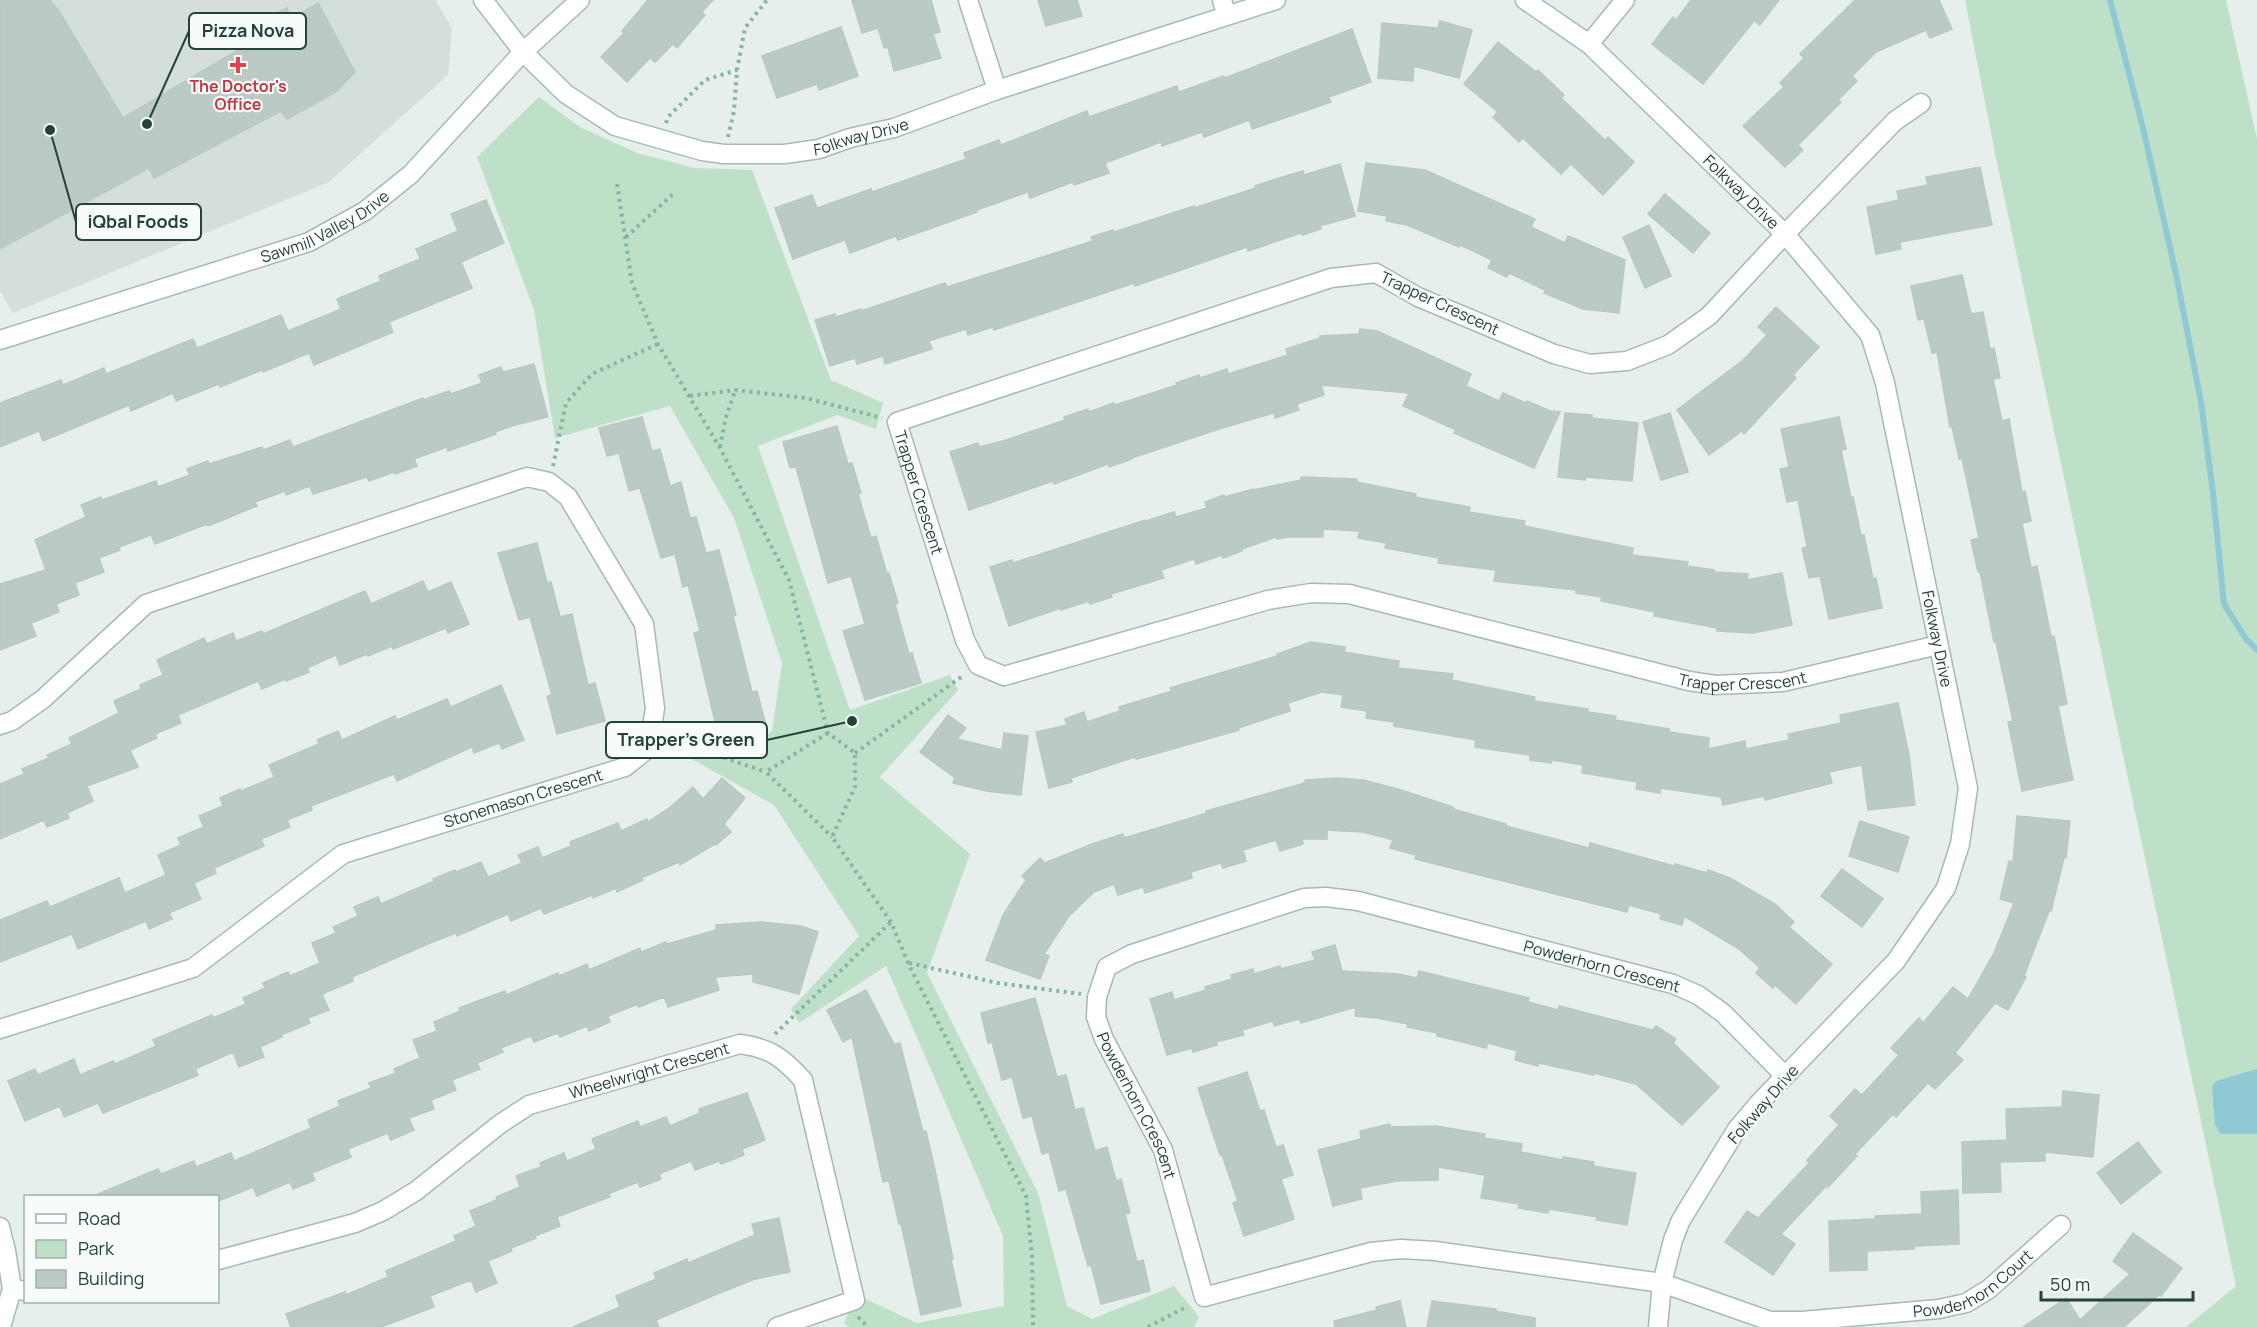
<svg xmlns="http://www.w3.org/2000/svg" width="2257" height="1327" viewBox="0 0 2257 1327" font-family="Manrope,sans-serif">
  <rect width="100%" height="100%" fill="#e6efeb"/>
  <polygon fill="#d4dfda" points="0,0 435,0 452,28 448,75 329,182 13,313 0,291"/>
  <g fill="#bfe0c8">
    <polygon points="1965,0 2226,0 2257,139 2257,1327 2186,1327 2236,1286 1996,158"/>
    <polygon points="539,97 580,127 637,153 695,168 752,170 831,380 883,403 876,429 837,415 758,446 850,710 950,675 958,690 880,777 970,854 927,973 1038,1193 1067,1306 1092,1319 1174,1286 1199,1317 1194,1327 849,1327 844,1323 857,1295 917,1323 1004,1306 1003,1236 886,966 799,1023 791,1009 859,936 774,805 681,753 685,738 756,745 772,731 782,663 734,518 670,406 555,438 534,310 477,157"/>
  </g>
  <polygon fill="#8ec9d4" points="2257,1069 2257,1134 2221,1134 2215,1125 2212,1087 2216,1081"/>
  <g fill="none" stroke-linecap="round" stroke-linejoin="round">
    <polyline stroke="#8ec9d4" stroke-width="6" points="2110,0 2143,128 2176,274 2201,402 2213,493 2224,604 2246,639 2257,650"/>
  </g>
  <g fill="#bbcac4" stroke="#b8c9c2" stroke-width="1.5">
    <polygon points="0,0 50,0 59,11 123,118 245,46 238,34 287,8 291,19 318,3 355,72 336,92 287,119 281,111 154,178 149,168 0,249"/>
    <polygon points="648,0 713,0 702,12 705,15 677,48 673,44 655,62 650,58 627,82 601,57 624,33 622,31"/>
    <polygon points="852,0 931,0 940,32 933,34 941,58 894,71 888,47 884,48 878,28 862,33"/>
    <polygon points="1038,0 1077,0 1082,16 1046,26"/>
    <polygon points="1691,0 1779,0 1760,25 1754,21 1703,84 1652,44 1673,17 1676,20"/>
    <polygon points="1855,0 1939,0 1952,29 1930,38 1926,30 1876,52 1852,76 1857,81 1838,100 1841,102 1798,145 1803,150 1785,167 1743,126 1784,87 1780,83 1804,58 1800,54"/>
    <polygon points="1440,21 1472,30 1459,78 1414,66 1413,81 1378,78 1382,23 1438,28"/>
    <polygon points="841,27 858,76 819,90 817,84 777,98 762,56"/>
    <polygon points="1352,29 1371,82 1329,97 1331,102 1252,129 1249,120 1204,137 1202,132 1162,146 1161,142 1105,163 1109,173 1074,185 1073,182 1030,198 1028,192 977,210 977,212 898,240 896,236 850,253 845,240 793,259 775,208 812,195 817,208 871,189 872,192 966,159 964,153 999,140 1001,145 1087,111 1089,117 1177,86 1179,92 1224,76 1225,78"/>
    <polygon points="1498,42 1536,72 1538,70 1564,95 1561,98 1605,140 1608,137 1634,162 1603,195 1571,164 1561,174 1523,138 1519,142 1493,117 1498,112 1464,84"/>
    <polygon points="1366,163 1425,170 1535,219 1531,227 1565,243 1568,236 1625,260 1619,313 1583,309 1544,293 1545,290 1509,273 1507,277 1488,268 1492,260 1460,245 1459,247 1407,225 1386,221 1387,216 1358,211"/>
    <polygon points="1340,164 1355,216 1320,226 1321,229 1302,235 1301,233 1248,251 1247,247 1135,286 1134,283 994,330 993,327 968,335 966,329 929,341 932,349 885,364 883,356 857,364 855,358 830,366 815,320 835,314 836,317 861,309 861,311 945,283 947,287 1093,241 1091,237 1113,230 1114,232 1194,206 1194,208 1256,188 1255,186 1279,178 1303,171 1304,175"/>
    <polygon points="1980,167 1992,225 1900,242 1901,249 1876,254 1867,207 1899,200 1897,191 1928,185 1926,177"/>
    <polygon points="1665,194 1710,233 1693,253 1648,214"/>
    <polygon points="486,200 504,243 461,262 472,288 389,322 393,332 314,365 309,353 263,372 262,370 220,387 219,384 176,401 173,393 131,411 129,405 43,441 39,431 0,447 0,403 61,380 63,385 104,368 106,374 193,339 197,348 281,315 288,331 341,309 337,299 381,281 379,276 420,259 416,249 458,231 451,214"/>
    <polygon points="1649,225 1671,276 1645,288 1623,237"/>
    <polygon points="1962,275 1971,314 1983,312 1990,349 1994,348 2000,378 1993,379 2002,421 2009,419 2022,492 2025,491 2031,521 2022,523 2031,568 2037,566 2051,637 2054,636 2067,704 2058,706 2073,780 2022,791 2008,722 2013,721 1996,642 1994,642 1980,572 1978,572 1971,540 1979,538 1962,458 1959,459 1952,426 1950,427 1937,352 1932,353 1924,319 1918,320 1911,286"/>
    <polygon points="1776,307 1819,347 1793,375 1796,378 1744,434 1742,431 1709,455 1677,410 1742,361 1767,335 1758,327"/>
    <polygon points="1360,329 1377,331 1471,374 1466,386 1499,401 1503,393 1526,403 1527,401 1550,411 1560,412 1534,468 1454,433 1456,430 1403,406 1409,393 1321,385 1324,395 1297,404 1299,410 1275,418 1274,413 1219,429 1132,458 1132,459 1109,467 1108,464 1054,484 1053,481 969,510 950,452 978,443 979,447 1003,441 1065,420 1064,417 1088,409 1089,412 1114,403 1115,405 1177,385 1176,383 1199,375 1200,378 1227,369 1228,374 1288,355 1286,349 1320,338 1320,336 1359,334"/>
    <polygon points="534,364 548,417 515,425 495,432 496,434 448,451 447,447 414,459 417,466 395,474 394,472 369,481 367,477 313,494 310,486 286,495 285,491 255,502 257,506 208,526 207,524 155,544 151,535 119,547 120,550 99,558 104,572 75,583 79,595 56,604 59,612 31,623 36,636 0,650 0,584 46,570 35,540 86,517 81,505 101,497 102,500 156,481 158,487 190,475 187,469 208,461 209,464 262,447 263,450 290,440 293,447 423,398 423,400 449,391 451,394 482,383 479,375 501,367 503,372"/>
    <polygon points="1565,413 1592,415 1592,418 1638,423 1632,481 1586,477 1585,480 1558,477"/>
    <polygon points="1670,413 1688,472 1661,480 1643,422"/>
    <polygon points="642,417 652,451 660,449 670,486 681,482 690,518 696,517 706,553 719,550 736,615 733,616 752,692 757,691 766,726 719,738 694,633 700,631 688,585 683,587 675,554 661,558 640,488 629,491 619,453 607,456 599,428"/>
    <polygon points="1839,417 1846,449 1841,450 1851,498 1853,497 1861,535 1864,535 1873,579 1876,578 1882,608 1829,619 1820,576 1809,578 1802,548 1807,547 1798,500 1787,502 1780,469 1789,467 1781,429"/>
    <polygon points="837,426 848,464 852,463 861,493 858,494 871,538 876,536 887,574 889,573 898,603 895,604 909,654 912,653 921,683 865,700 843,631 865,624 851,576 828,583 796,467 790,468 783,442"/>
    <polygon points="1301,477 1357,479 1357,482 1416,494 1415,497 1470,507 1469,512 1525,521 1524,526 1633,548 1632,555 1688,562 1687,566 1714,570 1714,572 1748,574 1747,580 1782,573 1792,625 1753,633 1717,631 1717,628 1654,616 1655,612 1601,601 1602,597 1576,593 1576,590 1494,581 1496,570 1438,563 1439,558 1385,548 1386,543 1358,538 1359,531 1323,529 1323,537 1288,537 1277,539 1276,537 1242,549 1242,551 1223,558 1222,555 1196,564 1194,559 1161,570 1164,578 1111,594 1112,597 1090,604 1089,601 1061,610 1061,608 1009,626 990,567 1012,560 1013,563 1145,520 1146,521 1174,512 1176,517 1207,508 1205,502 1224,495 1225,497 1253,489 1253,490 1301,480"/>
    <polygon points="537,543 547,583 551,582 560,617 572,614 588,685 595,683 605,721 557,734 547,696 552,695 530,617 519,620 498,553"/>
    <polygon points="423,581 428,592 451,582 469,624 448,633 446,628 393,649 392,646 368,656 367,654 340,665 336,655 307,668 309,672 286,681 285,679 262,689 258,681 178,715 181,723 155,734 157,738 130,750 138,767 87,786 93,801 67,813 69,818 47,827 44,820 0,839 0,784 24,774 22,769 49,758 47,755 72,744 69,738 119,713 114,701 141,689 140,685 163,675 157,660 204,638 207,644 233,633 236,641 262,631 263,634 365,591 371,604"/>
    <polygon points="1311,642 1345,647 1344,652 1399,661 1398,668 1453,674 1452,680 1535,697 1534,701 1588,709 1588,712 1616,716 1615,720 1669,729 1669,732 1709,738 1708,749 1745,741 1746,749 1789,740 1788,734 1841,723 1840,715 1898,703 1909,755 1915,805 1868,810 1862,765 1829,772 1832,783 1765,800 1764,796 1723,805 1721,797 1660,788 1660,793 1636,789 1637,782 1582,773 1583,765 1551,760 1551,763 1530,760 1530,755 1475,747 1476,740 1394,726 1394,722 1366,718 1367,711 1341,707 1343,695 1322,692 1288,703 1290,711 1238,728 1239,730 1162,752 1136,759 1135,757 1071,778 1072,782 1049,788 1036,732 1067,725 1065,719 1084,712 1087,722 1120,711 1119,707 1172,691 1170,688 1277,656 1277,654"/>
    <polygon points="501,685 524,740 502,749 499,743 474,753 472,747 397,781 394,774 311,806 312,810 287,820 290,827 261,839 264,846 214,868 216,873 194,883 201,899 169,913 172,919 149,929 146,921 78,949 72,934 0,962 0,920 47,901 50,907 119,878 125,893 166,875 158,855 181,845 178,838 204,827 199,816 223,806 220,798 240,789 241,791 274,777 269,765 319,744 317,740 338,731 342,740 395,716 397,720 447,699 451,707"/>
    <polygon points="948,715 966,728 957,739 1002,750 1004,733 1028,736 1021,795 986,791 953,783 955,778 920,752"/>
    <polygon points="722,778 745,798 724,824 731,832 716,845 715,844 680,865 679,862 641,878 643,880 617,892 616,888 593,898 592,895 544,914 541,908 511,921 508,914 457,936 456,933 430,943 352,977 353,981 322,994 329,1010 308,1018 310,1023 281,1035 282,1037 260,1047 264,1057 239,1067 233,1052 195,1069 198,1075 103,1113 98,1103 64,1117 60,1106 25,1121 8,1081 35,1069 38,1075 74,1059 80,1075 113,1061 115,1064 156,1046 153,1040 212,1015 213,1018 246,1004 243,998 265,988 263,983 288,972 290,976 320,963 312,943 336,933 333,927 358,916 354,907 378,897 381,904 434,881 433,879 455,870 456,872 481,862 488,877 522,863 518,855 538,847 542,858 571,846 570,842 618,823 621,831 647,819 648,822 668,809 693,787 703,799"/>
    <polygon points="1337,778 1363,780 1398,789 1453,807 1453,809 1506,824 1506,826 1589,848 1590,843 1674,866 1675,864 1707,873 1708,870 1730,878 1775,904 1794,922 1789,927 1832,964 1796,1004 1775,985 1773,988 1756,973 1760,968 1739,949 1684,916 1682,925 1660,919 1661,914 1629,905 1627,912 1415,859 1416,855 1390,848 1393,840 1363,832 1327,830 1327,839 1302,839 1303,844 1280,851 1276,840 1243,850 1246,861 1223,868 1221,863 1191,872 1192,878 1145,893 1143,887 1118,895 1114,884 1094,892 1069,916 1044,954 1049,956 1040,979 986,960 1003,915 1026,880 1022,876 1040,858 1045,863 1095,843 1123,834 1124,838 1191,818 1207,813 1206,811 1305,783 1305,780"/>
    <polygon points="2017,816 2070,821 2066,858 2064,858 2051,911 2049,911 2024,976 2026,977 2008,1010 1995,1003 1955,1053 1963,1060 1935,1089 1928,1083 1896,1117 1893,1114 1855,1154 1857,1156 1828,1187 1828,1184 1781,1234 1795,1244 1773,1275 1725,1242 1747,1211 1758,1218 1809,1163 1807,1160 1839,1125 1830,1116 1855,1089 1862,1095 1899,1055 1891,1048 1919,1018 1923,1023 1953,987 1968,999 1994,953 2014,903 2000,899 2009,861 2013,862"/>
    <polygon points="1860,821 1909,837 1898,872 1849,856"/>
    <polygon points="1842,869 1883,899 1862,927 1821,896"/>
    <polygon points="761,922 801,926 818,932 799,994 753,982 753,974 715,977 719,990 668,1007 664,997 639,1007 638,1004 608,1016 610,1022 589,1031 587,1026 560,1037 558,1033 534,1042 531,1036 501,1048 503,1052 477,1063 480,1069 452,1080 456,1090 431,1100 434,1109 409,1118 414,1130 391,1140 388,1133 348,1149 351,1157 312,1173 315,1180 293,1189 290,1182 257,1196 253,1187 219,1201 218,1197 91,1197 158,1169 161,1174 194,1161 196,1167 231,1153 234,1161 311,1128 308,1120 340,1106 338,1101 371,1088 369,1083 396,1073 394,1069 420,1058 413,1040 437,1031 434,1022 460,1011 459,1008 505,991 506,995 558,973 559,976 587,964 589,970 640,948 641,952 666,942 667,944 716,930 716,925"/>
    <polygon points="1335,945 1342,971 1398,974 1417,978 1419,971 1529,998 1528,1002 1558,1010 1559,1006 1653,1030 1656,1026 1676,1039 1673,1043 1719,1087 1682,1125 1636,1084 1594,1073 1594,1075 1539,1063 1538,1066 1515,1060 1517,1051 1488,1043 1486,1048 1458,1041 1437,1036 1437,1033 1407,1027 1408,1024 1377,1018 1355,1016 1356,1007 1301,1023 1299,1019 1274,1026 1273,1021 1242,1030 1244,1035 1216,1042 1217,1045 1193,1052 1192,1048 1167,1055 1150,999 1172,992 1174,1000 1206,990 1205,987 1232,979 1231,975 1253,969 1254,974 1280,966 1281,969 1315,960 1312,952"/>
    <polygon points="866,990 894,1044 900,1043 923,1132 926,1131 935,1170 953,1259 951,1259 961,1306 921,1315 901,1224 899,1224 889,1181 883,1182 852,1037 843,1042 827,1010"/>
    <polygon points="1035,998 1057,1077 1066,1075 1075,1110 1083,1108 1095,1151 1107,1147 1116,1181 1121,1179 1130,1213 1125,1214 1137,1262 1143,1260 1150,1291 1101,1304 1091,1265 1088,1266 1066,1189 1059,1191 1049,1152 1042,1154 1032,1116 1023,1118 1012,1077 1002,1080 992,1042 988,1043 981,1013"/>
    <polygon points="1247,1072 1260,1111 1264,1110 1276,1147 1283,1145 1293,1175 1281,1179 1294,1219 1244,1236 1233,1203 1238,1201 1222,1155 1220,1155 1198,1088"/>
    <polygon points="2063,1091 2099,1095 2093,1157 2045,1152 2045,1161 2000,1162 2001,1192 1963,1193 1962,1142 2007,1140 2006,1109 2062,1107"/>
    <polygon points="747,1093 765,1140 742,1149 744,1155 721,1164 719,1161 695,1170 691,1161 659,1174 661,1179 640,1187 638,1182 608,1194 610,1197 557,1217 560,1226 535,1236 536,1238 511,1248 512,1251 488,1261 497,1283 476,1292 471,1280 430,1296 434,1307 381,1327 291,1327 286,1314 345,1292 346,1295 388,1277 386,1271 456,1241 454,1236 476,1226 470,1211 497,1200 496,1197 520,1187 516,1176 541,1167 540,1163 564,1153 567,1161 596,1149 592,1139 638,1121 640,1127 666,1117 670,1126 700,1113 699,1109"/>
    <polygon points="1390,1124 1390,1127 1436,1126 1485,1134 1484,1138 1522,1144 1521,1152 1563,1160 1563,1157 1594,1162 1593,1166 1636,1173 1627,1225 1596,1220 1597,1217 1549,1209 1548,1213 1518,1208 1519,1204 1481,1198 1485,1175 1438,1167 1438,1180 1397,1181 1360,1188 1362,1199 1333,1206 1318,1150 1361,1139 1360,1131"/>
    <polygon points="2138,1142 2161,1172 2121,1204 2097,1173"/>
    <polygon points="1958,1190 1959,1244 1914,1246 1914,1249 1867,1251 1867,1270 1830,1271 1829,1221 1875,1219 1875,1216 1922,1214 1921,1192"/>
    <polygon points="779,1218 790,1272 755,1279 717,1294 656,1320 659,1327 573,1327 620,1307 616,1296 656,1279 654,1273 687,1259 688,1263 755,1235 752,1224"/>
    <polygon points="2133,1233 2182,1268 2161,1296 2159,1295 2124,1327 2023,1327 2066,1298 2080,1320 2130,1274 2113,1261"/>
    <polygon points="1400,1301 1406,1327 1335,1327 1334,1321 1377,1310 1376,1307"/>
    <polygon points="1432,1301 1496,1309 1495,1311 1535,1318 1535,1327 1427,1327"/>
  </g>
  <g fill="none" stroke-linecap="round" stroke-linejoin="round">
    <defs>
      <g id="street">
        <polyline points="968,0 997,90"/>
        <polyline points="1222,0 1226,14"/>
        <polyline points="1589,44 1625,0"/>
        <polyline points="523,52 580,0"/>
        <path id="s1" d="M1921,103l-26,18 -110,113 -76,82 -41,29 -41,16 -37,3 -36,-10 -136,-57 -42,-24 -45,5 -434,144 68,218 13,25 26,11 264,-76 43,-7 38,1 340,87 26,4 68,-3 155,-37"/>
        <polyline points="0,725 12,721 43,699 146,604 527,477 549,482 568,497 644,624 655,708 651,733 645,751 625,767 343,854 193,968 0,1029"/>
        <path id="s2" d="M1785,1076l-62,-63 -25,-18 -25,-11 -315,-83 -32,-4 -22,1 -172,56 -25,13 -10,30 -1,20 8,22 59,111 41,147 167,-45 30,-3 34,2 227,32 108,38h32l137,-12 27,-6 23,-14 72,-64"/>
        <path id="s3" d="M218,1260l137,-37 28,-12 33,-20 84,-67 29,-19 211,-61c30,4 42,13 63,36l52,220 -78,27"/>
        <polyline points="12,1289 26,1291"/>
      </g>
      <g id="secondary">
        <path id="s4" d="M483,0l40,52 43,42 49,32 87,25 22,3h61l34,-5 31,-11 44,-10 103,-38 279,-90"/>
        <path id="s5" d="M1525,0l64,44 196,190 85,101 15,48 83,405 -8,56 -14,44 -50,73 -137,142 -22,26 -56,91 -8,20 -11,43 -4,44"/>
        <path id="s6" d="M0,340l309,-98 56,-31 46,-37 112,-122"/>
        <polyline points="0,1227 6,1251 12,1289 1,1327"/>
      </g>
    </defs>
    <use href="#street" stroke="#a8b8b2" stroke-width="21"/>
    <use href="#secondary" stroke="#a4bbb3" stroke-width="21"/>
    <g stroke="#86b3a5" stroke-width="4" stroke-dasharray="3 4.5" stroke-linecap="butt">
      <polyline points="666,123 668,117 705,80 737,70"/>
      <polyline points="728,137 734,111 737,70 745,28 767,0"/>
      <polyline points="617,184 632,283 658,344 720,448 789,580 828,733 855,753 855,787 832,837 891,922 908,963 1026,1196 1032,1257 1033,1327"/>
      <polyline points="626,237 673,194"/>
      <polyline points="690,396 735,390 806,398 882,418"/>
      <polyline points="720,447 726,417 735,391"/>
      <polyline points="553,466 566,403 592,374 658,344"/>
      <polyline points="828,733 766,772 832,837"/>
      <polyline points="667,738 766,772"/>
      <polyline points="855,753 964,675"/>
      <polyline points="909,963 998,983 1081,994"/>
      <polyline points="775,1034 891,922"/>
      <polyline points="858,1317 868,1327"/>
      <polyline points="1148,1327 1188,1306"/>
    </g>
    <use href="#street" stroke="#fff" stroke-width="18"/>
    <use href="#secondary" stroke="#fff" stroke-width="18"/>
  </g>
  <path fill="#e0444e" stroke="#f7fbf9" stroke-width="2" d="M235 56h6v6h6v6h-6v6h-6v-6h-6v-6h6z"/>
  <g text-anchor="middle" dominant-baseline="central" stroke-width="4.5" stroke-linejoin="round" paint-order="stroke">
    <g font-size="16" font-weight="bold" fill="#be3a42" stroke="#f7fbf9">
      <text x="238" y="86">The Doctor's<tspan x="238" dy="18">Office</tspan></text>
    </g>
    <g font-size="16" fill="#24423a" stroke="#f7fbf9">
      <text stroke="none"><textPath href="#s4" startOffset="436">Folkway Drive</textPath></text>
      <text stroke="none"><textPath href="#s5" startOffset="290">Folkway Drive</textPath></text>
      <text stroke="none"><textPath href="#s6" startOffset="345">Sawmill Valley Drive</textPath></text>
      <text transform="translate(1440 303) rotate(25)">Trapper Crescent</text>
      <text stroke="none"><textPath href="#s1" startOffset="1242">Trapper Crescent</textPath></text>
      <text stroke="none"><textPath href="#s5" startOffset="794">Folkway Drive</textPath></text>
      <text stroke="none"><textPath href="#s1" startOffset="2214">Trapper Crescent</textPath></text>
      <text transform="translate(523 798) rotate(-17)">Stonemason Crescent</text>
      <text transform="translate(1602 966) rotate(15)">Powderhorn Crescent</text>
      <text stroke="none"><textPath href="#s3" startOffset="478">Wheelwright Crescent</textPath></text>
      <text transform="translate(1763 1104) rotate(-49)">Folkway Drive</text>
      <text stroke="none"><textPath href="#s2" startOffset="885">Powderhorn Crescent</textPath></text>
      <text stroke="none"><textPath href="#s2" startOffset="1881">Powderhorn Court</textPath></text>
    </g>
  </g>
  <path fill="none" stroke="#24423a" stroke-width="2" d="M147 124L189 31M50 130L76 222M852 721L767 740"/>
  <g fill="#24423a" stroke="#f7fbf9" stroke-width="2">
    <circle cx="147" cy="124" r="6"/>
    <circle cx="50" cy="130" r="6"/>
    <circle cx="852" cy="721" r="6"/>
  </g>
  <g fill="#f7fbf9" stroke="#24423a" stroke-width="2">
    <rect x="189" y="13" width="117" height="36" rx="6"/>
    <rect x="76" y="204" width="125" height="36" rx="6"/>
    <rect x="606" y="722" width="161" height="36" rx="6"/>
  </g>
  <g font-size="18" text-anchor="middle" font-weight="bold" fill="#24423a">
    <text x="248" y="37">Pizza Nova</text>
    <text x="138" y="228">iQbal Foods</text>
    <text x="686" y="746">Trapper's Green</text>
  </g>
  <rect x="24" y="1195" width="195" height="108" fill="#f7fbf9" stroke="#a3b1ad" stroke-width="1.5"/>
  <rect x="36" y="1214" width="30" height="9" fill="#ffffff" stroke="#a3b1ad" stroke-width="1.5"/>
  <text x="78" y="1225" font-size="18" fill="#24423a">Road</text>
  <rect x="36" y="1240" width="30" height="18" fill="#bfe0c8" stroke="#a3b1ad" stroke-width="1.5"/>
  <text x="78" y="1255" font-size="18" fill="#24423a">Park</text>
  <rect x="36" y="1270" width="30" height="18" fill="#bbcac4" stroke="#a3b1ad" stroke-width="1.5"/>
  <text x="78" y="1285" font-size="18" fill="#24423a">Building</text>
  <path d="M2041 1291v9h152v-9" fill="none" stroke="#24423a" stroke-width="3"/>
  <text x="2050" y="1291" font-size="18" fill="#24423a" stroke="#f7fbf9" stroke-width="4.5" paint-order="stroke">50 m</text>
</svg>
